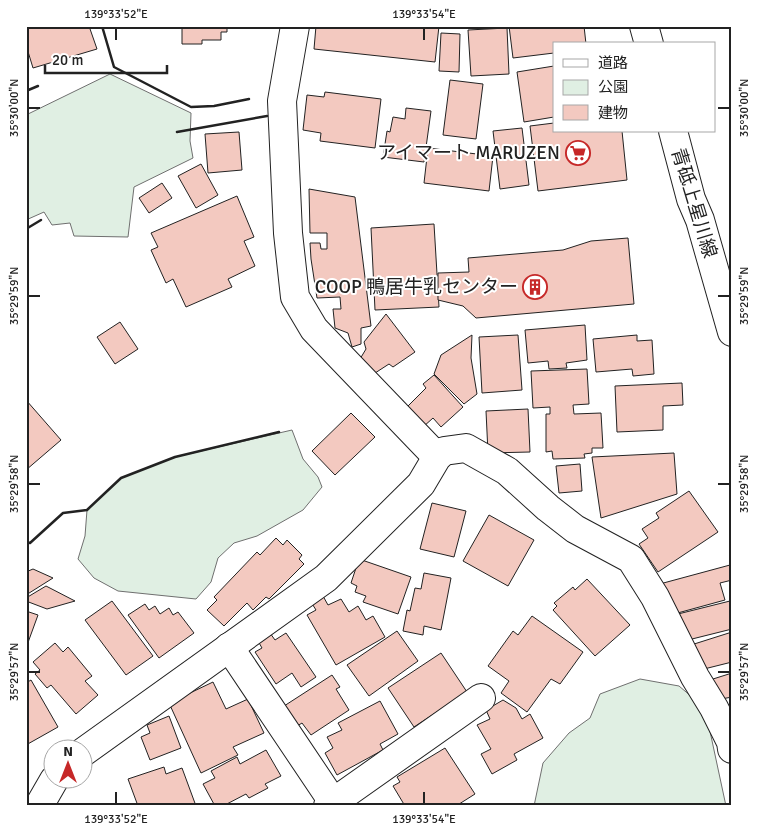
<svg xmlns="http://www.w3.org/2000/svg" width="758" height="832" viewBox="0 0 758 832" font-family="Signika,'Noto Sans JP',sans-serif">
  <rect width="100%" height="100%" fill="#fff"/>
  <g fill="#e0efe3" stroke="#6f6f6f">
    <polygon points="110,74 191,113 190,141 193,158 134,187 128,237 74,236 70,223 52,225 44,212 26,220 26,115"/>
    <polygon points="292,430 303,459 318,477 322,487 303,510 257,536 234,543 218,558 211,582 196,599 118,591 94,578 78,559 85,536 87,510 121,478 175,457"/>
    <polygon points="640,679 679,686 705,708 726,806 534,806 543,763 569,733 590,718 600,694"/>
  </g>
  <g fill="#f3c9c0" stroke="#222">
    <polygon points="26,26 89,26 97,49 33,68 26,45"/>
    <polygon points="182,26 227,26 227,32 221,32 221,40 202,40 202,44 182,44"/>
    <polygon points="316,26 439,26 435,62 314,49"/>
    <polygon points="509,26 584,26 586,44 554,44 554,53 513,58"/>
    <polygon points="507,28 509,74 471,76 468,30"/>
    <polygon points="441,33 460,34 459,72 439,71"/>
    <polygon points="554,66 554,117 524,122 517,72"/>
    <polygon points="450,80 483,84 476,139 443,135"/>
    <polygon points="325,92 381,99 375,148 320,141 321,133 303,130 307,95 324,97"/>
    <polygon points="406,108 431,111 424,162 383,157 387,131 390,132 393,117 405,119"/>
    <polygon points="554,123 554,131 622,131 627,180 538,191 530,126"/>
    <polygon points="522,128 529,185 500,189 493,131"/>
    <polygon points="239,132 242,170 208,173 205,134"/>
    <polygon points="428,148 493,156 489,191 424,183"/>
    <polygon points="201,164 218,195 196,208 178,176"/>
    <polygon points="162,183 172,198 149,213 139,198"/>
    <polygon points="309,189 355,197 371,326 361,328 361,344 352,347 348,333 335,328 333,309 341,309 340,297 317,298 311,259 310,243 320,243 321,249 327,249 327,233 310,233"/>
    <polygon points="237,196 254,237 244,241 255,266 228,279 232,287 186,307 173,279 166,283 151,250 158,247 151,233"/>
    <polygon points="434,224 439,307 375,310 371,228"/>
    <polygon points="628,238 634,304 476,318 463,306 438,300 438,273 469,272 468,258 563,250 591,241"/>
    <polygon points="386,314 415,352 393,367 389,364 372,375 360,359 366,349 364,342"/>
    <polygon points="120,322 138,349 115,364 97,337"/>
    <polygon points="585,325 587,360 566,363 567,368 549,369 548,361 528,363 525,330"/>
    <polygon points="472,335 471,358 477,394 464,404 434,374 441,355"/>
    <polygon points="518,335 522,390 482,393 479,337"/>
    <polygon points="637,335 637,341 652,340 654,374 633,376 632,369 596,372 593,339"/>
    <polygon points="587,369 589,404 573,405 574,414 601,413 603,448 592,448 592,453 584,454 585,458 553,459 552,451 546,452 546,414 550,414 550,407 533,408 531,371"/>
    <polygon points="434,375 463,407 441,427 433,418 423,427 405,409 426,388 423,384"/>
    <polygon points="682,383 683,405 663,406 663,430 617,432 615,386"/>
    <polygon points="26,400 61,440 26,470"/>
    <polygon points="528,409 530,452 488,453 486,411"/>
    <polygon points="351,413 375,437 335,475 312,451"/>
    <polygon points="674,453 677,494 601,518 592,457"/>
    <polygon points="580,464 582,491 559,493 556,466"/>
    <polygon points="689,491 718,532 658,572 639,544 648,538 642,529 659,518 656,513"/>
    <polygon points="432,503 466,511 454,557 420,549"/>
    <polygon points="489,515 534,540 508,586 463,561"/>
    <polygon points="276,538 283,545 287,540 302,555 299,559 304,564 269,599 266,597 253,610 247,603 224,626 207,610 217,600 214,597 257,552 260,555"/>
    <polygon points="359,559 411,577 398,614 363,602 366,596 355,592 357,586 351,583"/>
    <polygon points="730,565 732,580 720,583 725,600 674,614 656,585"/>
    <polygon points="33,569 53,578 26,595 26,572"/>
    <polygon points="424,573 451,578 441,630 424,626 423,635 403,631 407,610 410,611 415,588 421,589"/>
    <polygon points="587,579 630,625 595,656 553,610 557,606 554,603 573,587 575,590"/>
    <polygon points="46,586 75,601 47,609 26,601 26,598"/>
    <polygon points="323,596 328,605 341,599 349,612 358,606 366,620 373,616 385,637 336,665 307,615 316,610 311,602"/>
    <polygon points="112,601 153,656 126,675 85,620"/>
    <polygon points="730,601 732,629 688,640 670,616"/>
    <polygon points="145,604 149,610 155,606 160,614 169,608 173,615 178,612 194,633 159,658 128,615"/>
    <polygon points="26,611 38,615 26,648"/>
    <polygon points="532,616 583,652 560,684 551,679 527,712 501,693 509,681 488,666 513,631 518,635"/>
    <polygon points="397,631 418,661 369,696 347,665"/>
    <polygon points="732,632 732,662 696,671 691,645"/>
    <polygon points="270,633 275,640 286,633 316,677 301,687 292,673 276,684 255,652 262,648 258,641"/>
    <polygon points="55,643 63,652 68,647 92,676 85,681 98,695 76,714 51,685 47,688 35,674 40,670 33,662"/>
    <polygon points="441,653 467,692 414,727 388,688"/>
    <polygon points="732,673 732,697 716,700 713,679"/>
    <polygon points="332,675 340,687 336,689 349,710 311,735 302,723 294,728 281,708"/>
    <polygon points="31,680 58,727 26,745 26,683"/>
    <polygon points="213,682 226,709 248,699 264,733 233,747 238,755 201,773 169,703"/>
    <polygon points="503,700 516,708 522,719 530,714 543,738 514,754 517,760 492,774 481,754 491,749 477,725 490,719 486,710"/>
    <polygon points="380,701 398,734 380,744 383,750 337,775 325,753 333,748 327,737 342,730 338,723"/>
    <polygon points="169,716 181,748 150,760 141,737 150,733 147,725"/>
    <polygon points="445,748 475,794 456,806 405,806 393,786 400,782 397,777"/>
    <polygon points="266,750 281,776 265,784 268,788 249,798 246,794 223,806 215,806 203,784 215,778 211,771 237,757 240,764"/>
    <polygon points="164,767 166,774 182,768 196,806 138,806 128,779"/>
  </g>
  <g fill="none" stroke-linecap="round" stroke-linejoin="round">
    <defs>
      <g id="minor">
        <polyline points="295,26 282,101 288,233 295,297 314,329 437,457"/>
        <polyline points="229,647 333,802"/>
        <polyline points="82,753 326,578 421,484 437,457 444,451 466,448 507,471 548,508 575,529 631,559 655,597 695,677 714,708 731,742 732,749"/>
        <polyline points="39,806 54,780"/>
        <polyline points="328,806 481,698"/>
      </g>
      <g id="major">
        <polyline points="644,26 649,44"/>
        <polyline points="673,131 691,199 700,220 732,332"/>
      </g>
    </defs>
    <use href="#minor" stroke="#222" stroke-width="30"/>
    <use href="#major" stroke="#222" stroke-width="30"/>
    <use href="#minor" stroke="#fff" stroke-width="28"/>
    <use href="#major" stroke="#fff" stroke-width="28"/>
    <g stroke="#222" stroke-width="2.5">
      <polyline points="102,26 114,67 191,107 214,106 249,99"/>
      <polyline points="26,91 38,86"/>
      <polyline points="177,132 267,116"/>
      <polyline points="26,229 41,220"/>
      <polyline points="26,542 30,543 63,513 87,510 121,478 175,457 279,432"/>
    </g>
  </g>
  <path fill="none" stroke="#222" stroke-width="2" d="M116,28v12M424,28v12M28,108h12M718,108h12M28,296h12M718,296h12M28,484h12M718,484h12M28,672h12M718,672h12M116,792v12M424,792v12"/>
  <defs>
    <symbol id="supermarket-ring" viewBox="-11 -11 22 22"><circle r="9.5" fill="#fff" stroke="#c62828" stroke-width="1.5"/><path d="M-6-5.5h2.5l.6 2H6L4.5 2H-2.5L-4.4-4H-6ZM-1.5 3.2a1.3 1.3 0 1 0 .1 0ZM3 3.2a1.3 1.3 0 1 0 .1 0Z" fill="#c62828"/></symbol>
    <symbol id="building-ring" viewBox="-11 -11 22 22"><circle r="9.5" fill="#fff" stroke="#c62828" stroke-width="1.5"/><path d="M-4-6H4V6H1V3H-1V6H-4ZM-2.5-4.3h1.7v1.8h-1.7ZM.8-4.3h1.7v1.8H.8ZM-2.5-1h1.7V.8h-1.7ZM.8-1h1.7V.8H.8Z" fill="#c62828"/></symbol>
  </defs>
  <g fill-rule="evenodd">
    <use href="#supermarket-ring" x="564" y="139" width="28" height="28"/>
    <use href="#building-ring" x="521" y="273" width="28" height="28"/>
  </g>
  <g text-anchor="middle" dominant-baseline="central" stroke-width="4" stroke-linejoin="round" paint-order="stroke">
    <g font-size="19" fill="#222" stroke="#fff" text-anchor="end">
      <text x="560" y="153">アイマート MARUZEN</text>
      <text x="518" y="287">COOP 鴨居牛乳センター</text>
    </g>
    <g font-size="19" fill="#222" stroke="#fff">
      <text transform="translate(694 203) rotate(73)">青砥上星川線</text>
    </g>
  </g>
  <rect width="758" height="832" fill="none" stroke="#ffffff" stroke-width="55"/>
  <rect x="553" y="42" width="162" height="90" fill="#ffffff" stroke="#a7a7a7"/>
  <rect x="563" y="59" width="25" height="8" fill="#ffffff" stroke="#a7a7a7"/>
  <text x="598" y="68" font-size="15" fill="#222222">道路</text>
  <rect x="563" y="80" width="25" height="15" fill="#e0efe3" stroke="#a7a7a7"/>
  <text x="598" y="92" font-size="15" fill="#222222">公園</text>
  <rect x="563" y="105" width="25" height="15" fill="#f3c9c0" stroke="#a7a7a7"/>
  <text x="598" y="118" font-size="15" fill="#222222">建物</text>
  <g transform="translate(68 764)"><circle r="24" fill="#ffffff" stroke="#a7a7a7"/>
  <path d="M0-4L9 19L0 12L-9 19Z" fill="#c62828"/>
  <text y="-8" font-size="14" font-weight="bold" text-anchor="middle" fill="#222222">N</text>
  </g>
  <path d="M45 65v8h122v-8" fill="none" stroke="#222222" stroke-width="2.5"/>
  <text x="52" y="65" font-size="15" fill="#222222" stroke="#ffffff" stroke-width="4" paint-order="stroke">20 m</text>
  <rect x="28" y="28" width="702" height="776" fill="none" stroke="#222" stroke-width="2"/>
  <g font-size="12" text-anchor="middle" fill="#222">
    <text x="116" y="18">139°33'52"E</text>
    <text x="424" y="18">139°33'54"E</text>
    <text transform="translate(14 108) rotate(-90)" y="4">35°30'00"N</text>
    <text transform="translate(744 108) rotate(-90)" y="4">35°30'00"N</text>
    <text transform="translate(14 296) rotate(-90)" y="4">35°29'59"N</text>
    <text transform="translate(744 296) rotate(-90)" y="4">35°29'59"N</text>
    <text transform="translate(14 484) rotate(-90)" y="4">35°29'58"N</text>
    <text transform="translate(744 484) rotate(-90)" y="4">35°29'58"N</text>
    <text transform="translate(14 672) rotate(-90)" y="4">35°29'57"N</text>
    <text transform="translate(744 672) rotate(-90)" y="4">35°29'57"N</text>
    <text x="116" y="823">139°33'52"E</text>
    <text x="424" y="823">139°33'54"E</text>
  </g>
</svg>
